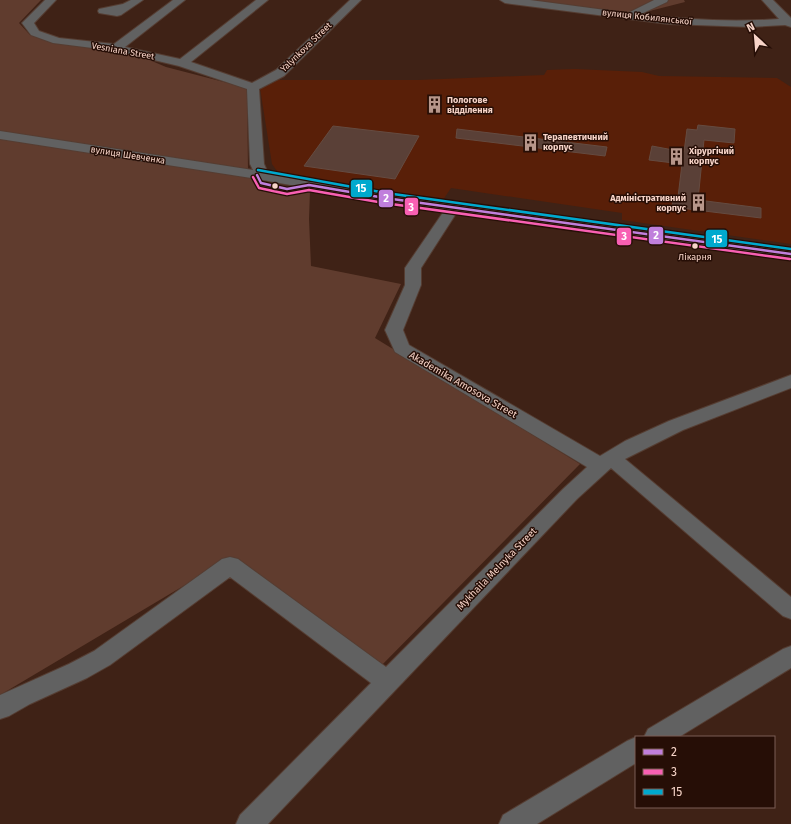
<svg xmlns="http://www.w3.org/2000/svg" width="791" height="824" viewBox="0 0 791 824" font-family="'Fira Sans',sans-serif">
  <rect width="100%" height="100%" fill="#3f2216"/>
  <polygon fill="#591f08" points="575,69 642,72 659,76 777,78 791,87 791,244 622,220 622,213 451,188 443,200 335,184 279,174 272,164 260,88 272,80 418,80 544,75 547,70"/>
  <g fill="#603c2e">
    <polygon points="0,0 41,0 19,23 30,35 54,42 133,53 166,67 247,88 248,171 242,176 310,191 309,219 311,266 401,284 375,338 580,464 379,668 227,560 0,695"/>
    <polygon points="518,0 684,0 685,2 630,16"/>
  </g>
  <g fill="#5a4037" stroke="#654b41">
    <polygon points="698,125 735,129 734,143 704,140 698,200 761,208 761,218 672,207 673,197 678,197 682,164 649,160 652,146 684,152 687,129 697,130"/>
    <polygon points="333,126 384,132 419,136 395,179 304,166"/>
    <polygon points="457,129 607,147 605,156 456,138"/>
  </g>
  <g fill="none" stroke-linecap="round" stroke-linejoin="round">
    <defs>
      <g id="minor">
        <polygon points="45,0 56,0 34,23 39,31 59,38 114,44 173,0 185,0 125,47 180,59 256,0 268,0 191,62 252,83 276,70 350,0 361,0 284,76 259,89 264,164 268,173 385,194 450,203 454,202 460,204 791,249 791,259 457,212 421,268 421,285 403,330 409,345 600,456 625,441 669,421 791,375 791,388 683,430 625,459 791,597 791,619 783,616 611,468 577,499 268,824 236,824 240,815 371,683 230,577 110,665 87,678 30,704 9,716 0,719 0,695 69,664 94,651 222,559 230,557 238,559 386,667 563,489 587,467 395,352 385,330 405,285 405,268 444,211 385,202 257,179 0,139 0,131 253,170 250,164 247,89 179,66 116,51 53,43 31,35 22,23"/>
        <polygon points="131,0 143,0 121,15 117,16 99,13 98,11 99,9 123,4"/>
        <path d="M500,0h30l98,13 26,-13h14l-1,2 -26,12c46,6 93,8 138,5l-17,-19h11l18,18v9l-6,-2 -34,2 -83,-3 -163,-21z"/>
        <polygon points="791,646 791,668 679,737 644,737 648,729 783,649"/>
        <polygon points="636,737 636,763 537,824 499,824 503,815 627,741"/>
      </g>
    </defs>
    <use href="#minor" stroke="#553d32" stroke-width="2"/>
    <use href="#minor" fill="#616161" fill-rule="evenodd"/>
    <defs>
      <polyline id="bus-1" points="257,175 261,183 287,189 309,185 385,198 791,254"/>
      <polyline id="bus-2" points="253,177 259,188 287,194 309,190 384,203 790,259"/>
      <polyline id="bus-3" points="258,170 386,193 791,249"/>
    </defs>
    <use href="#bus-1" stroke="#260e06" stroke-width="5"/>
    <use href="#bus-2" stroke="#260e06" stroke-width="5"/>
    <use href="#bus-3" stroke="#260e06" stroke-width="5"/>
    <use href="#bus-1" stroke="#c07fdc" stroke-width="2.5"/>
    <use href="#bus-2" stroke="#f860b3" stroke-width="2.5"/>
    <use href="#bus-3" stroke="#00a9ce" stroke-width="2.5"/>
  </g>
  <defs>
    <symbol id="building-bare" viewBox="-9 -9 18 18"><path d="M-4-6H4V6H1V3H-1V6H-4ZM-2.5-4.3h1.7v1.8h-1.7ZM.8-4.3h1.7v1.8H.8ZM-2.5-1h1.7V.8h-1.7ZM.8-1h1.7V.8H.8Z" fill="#b7968a" stroke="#260e06" stroke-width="2.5" paint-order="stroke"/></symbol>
  </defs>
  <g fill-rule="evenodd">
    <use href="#building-bare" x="422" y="92" width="25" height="25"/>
    <use href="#building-bare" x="518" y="130" width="25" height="25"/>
    <use href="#building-bare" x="664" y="144" width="25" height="25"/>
    <use href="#building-bare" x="686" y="190" width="25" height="25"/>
  </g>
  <g fill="#f7d4c8" stroke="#260e06" stroke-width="1.5">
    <circle cx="275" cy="186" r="3.5"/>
    <circle cx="695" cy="246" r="3.5"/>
  </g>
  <g text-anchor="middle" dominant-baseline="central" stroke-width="3" stroke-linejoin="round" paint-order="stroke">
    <g font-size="9" fill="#f7d4c8" stroke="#260e06">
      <text transform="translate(647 17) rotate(6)">вулиця Кобилянської</text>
      <text transform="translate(306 47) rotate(-44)">Yalynkova Street</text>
      <text transform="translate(123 51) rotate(10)">Vesniana Street</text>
      <text transform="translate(128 155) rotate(9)">вулиця Шевченка</text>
    </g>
    <g font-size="9" font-weight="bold" fill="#f7d4c8" stroke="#260e06" text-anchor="start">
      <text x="447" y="100">Пологове<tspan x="447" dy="10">відділення</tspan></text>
      <text x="543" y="137">Терапевтичний<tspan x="543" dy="10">корпус</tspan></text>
      <text x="689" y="151">Хірургічий<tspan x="689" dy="10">корпус</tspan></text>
      <text x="686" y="198" text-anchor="end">Адміністративний<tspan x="686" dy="10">корпус</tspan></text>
    </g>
    <g font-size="9" fill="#f7d4c8" stroke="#260e06">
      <text x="695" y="257">Лікарня</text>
    </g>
    <g font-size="10" fill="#f7d4c8" stroke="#260e06">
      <text transform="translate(463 385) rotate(30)">Akademika Amosova Street</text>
      <text transform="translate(497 569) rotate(-46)">Mykhaila Melnyka Street</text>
    </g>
  </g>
  <g stroke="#260e06" stroke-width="1.5">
    <rect x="350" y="179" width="23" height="19" rx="4" fill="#00a9ce"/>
    <rect x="378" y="189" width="16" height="19" rx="4" fill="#c07fdc"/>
    <rect x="404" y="197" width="15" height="19" rx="4" fill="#f860b3"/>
    <rect x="648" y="226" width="16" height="19" rx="4" fill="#c07fdc"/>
    <rect x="616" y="227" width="16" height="19" rx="4" fill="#f860b3"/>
    <rect x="705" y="229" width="23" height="19" rx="4" fill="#00a9ce"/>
  </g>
  <g font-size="11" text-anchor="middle" font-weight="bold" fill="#fff">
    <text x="361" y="192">15</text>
    <text x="386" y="202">2</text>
    <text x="411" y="211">3</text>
    <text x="656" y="239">2</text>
    <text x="624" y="240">3</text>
    <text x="717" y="243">15</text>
  </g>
  <rect x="635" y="736" width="140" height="72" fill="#260e06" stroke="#7a5d54"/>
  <rect x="643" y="749" width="20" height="6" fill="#c07fdc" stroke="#7a5d54"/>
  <text x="671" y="756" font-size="12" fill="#f7d4c8">2</text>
  <rect x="643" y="769" width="20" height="6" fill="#f860b3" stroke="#7a5d54"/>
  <text x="671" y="776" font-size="12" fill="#f7d4c8">3</text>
  <rect x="643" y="789" width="20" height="6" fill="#00a9ce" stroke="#7a5d54"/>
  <text x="671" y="796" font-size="12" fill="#f7d4c8">15</text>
  <g transform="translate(755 36) rotate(334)" stroke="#260e06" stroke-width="3" paint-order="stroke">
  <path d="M0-3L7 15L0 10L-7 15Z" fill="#f7d4c8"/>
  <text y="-6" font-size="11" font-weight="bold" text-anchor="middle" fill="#f7d4c8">N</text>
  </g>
</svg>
